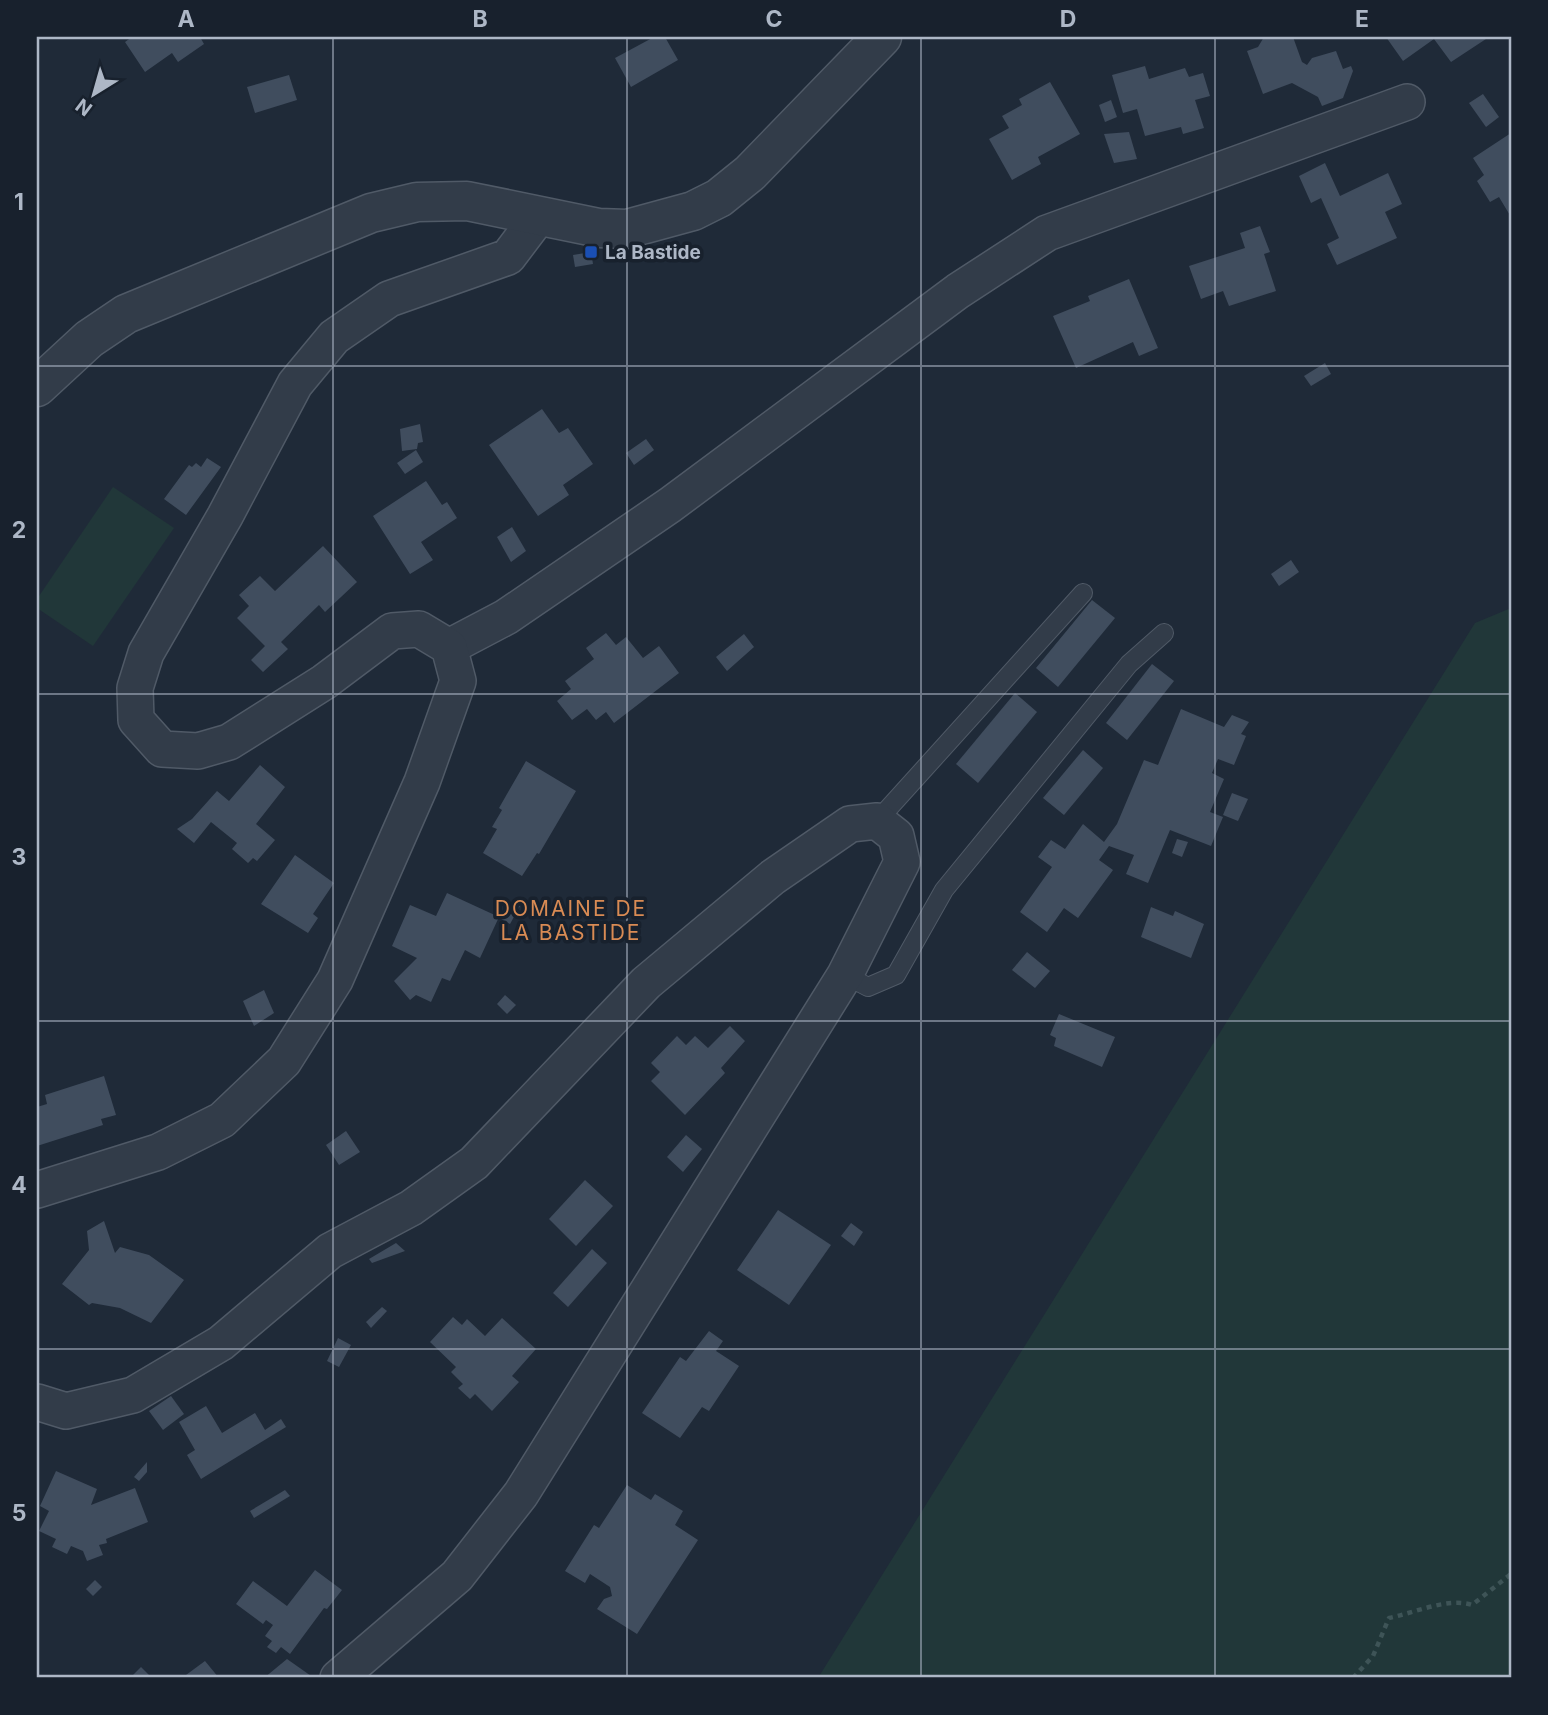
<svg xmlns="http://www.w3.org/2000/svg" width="1548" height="1715" viewBox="0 0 1548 1715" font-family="Inter,sans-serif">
  <rect width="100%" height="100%" fill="#1f2a38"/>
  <g fill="#213739">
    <polygon points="113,487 174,528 93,646 37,608 37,599"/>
    <polygon points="1511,608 1511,1678 818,1678 1475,623"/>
  </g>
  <g fill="#404d5e">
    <polygon points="132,37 200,37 204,44 178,62 172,53 145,72 125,42"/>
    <polygon points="654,37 665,37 678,60 631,87 615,58"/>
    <polygon points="1264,37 1293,37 1302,62 1307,65 1312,58 1336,51 1343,69 1351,66 1353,71 1343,98 1322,106 1318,97 1292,83 1263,94 1247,51 1258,47"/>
    <polygon points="1386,37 1489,37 1451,62 1434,39 1403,61"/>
    <polygon points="1145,66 1149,79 1185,68 1189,77 1203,73 1210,96 1195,100 1204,128 1183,134 1181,127 1145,136 1137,109 1123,113 1112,75"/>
    <polygon points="289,75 297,100 255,113 247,87"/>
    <polygon points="1050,82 1080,134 1038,157 1041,164 1012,180 989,139 1009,128 1002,116 1022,105 1019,99"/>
    <polygon points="1483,94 1499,117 1486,127 1469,103"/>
    <polygon points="1111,100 1117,117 1105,122 1099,105"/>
    <polygon points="1129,132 1137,159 1114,163 1104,134"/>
    <polygon points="1511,133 1511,217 1499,197 1490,202 1477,181 1484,175 1473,158"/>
    <polygon points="1325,163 1340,196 1388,173 1402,204 1385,212 1397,238 1337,265 1327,244 1339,238 1321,198 1311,203 1299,176"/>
    <polygon points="1260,226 1270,252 1264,254 1276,291 1229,306 1223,291 1201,299 1189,266 1245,248 1240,233"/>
    <polygon points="591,252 593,264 575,267 573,255"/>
    <polygon points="1129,279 1158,348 1139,356 1133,342 1076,368 1053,316 1090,301 1088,296"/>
    <polygon points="1325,363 1331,374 1311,386 1304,376"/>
    <polygon points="542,409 559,433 568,428 593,464 563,485 569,495 538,516 489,445"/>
    <polygon points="420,424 423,442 418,443 417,449 402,451 400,429"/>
    <polygon points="646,439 654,450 634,465 626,453"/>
    <polygon points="416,450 423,462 405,474 397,463"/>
    <polygon points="207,458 221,467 186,515 164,499 189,465 192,467 196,463 201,467"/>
    <polygon points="426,481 442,505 447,502 457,518 421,542 433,560 410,574 373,516"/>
    <polygon points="512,527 526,551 511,562 497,537"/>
    <polygon points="323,546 357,582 325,612 319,605 281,642 288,649 263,672 251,660 265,646 237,618 249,606 239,595 260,576 275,591"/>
    <polygon points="1291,560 1299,572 1279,586 1271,574"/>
    <polygon points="1092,600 1115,618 1058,687 1036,668"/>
    <polygon points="606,633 616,645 626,637 643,658 659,646 679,673 614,723 606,712 596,720 587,709 572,720 557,701 571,689 565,681 594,659 586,648"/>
    <polygon points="744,634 754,647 727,671 716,657"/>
    <polygon points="1152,664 1174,681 1127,740 1106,723"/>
    <polygon points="1015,693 1037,712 978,783 956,764"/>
    <polygon points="1181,709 1224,727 1232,715 1249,722 1241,734 1246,736 1234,765 1218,759 1212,773 1224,779 1210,812 1223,817 1211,846 1170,830 1148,883 1126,874 1134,855 1109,846 1099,860 1113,870 1078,918 1064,908 1047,932 1020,912 1052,867 1038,857 1051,840 1065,849 1083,824 1104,842 1117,824 1144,760 1158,765"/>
    <polygon points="1083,750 1103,768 1064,815 1043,798"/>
    <polygon points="526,761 576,791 539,854 537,853 522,876 483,853 497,829 492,827 502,810 499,808"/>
    <polygon points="260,765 285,787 256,824 275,840 257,861 253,858 248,863 232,849 237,843 211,822 194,843 177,829 192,819 217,791 229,801"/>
    <polygon points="1232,793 1248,799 1238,821 1223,815"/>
    <polygon points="1177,839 1188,842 1182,857 1172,853"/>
    <polygon points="295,855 334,883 313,914 318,918 308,933 261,904"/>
    <polygon points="447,893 499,917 480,958 465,950 450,981 442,978 431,1002 416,995 410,1000 394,981 417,958 392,946 410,905 436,916"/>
    <polygon points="507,901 520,906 510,924 501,919"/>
    <polygon points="1151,907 1173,916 1175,911 1204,924 1191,958 1141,937"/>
    <polygon points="1027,952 1050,971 1035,988 1012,970"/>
    <polygon points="264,990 274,1013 254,1026 243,1001"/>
    <polygon points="505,995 516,1005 507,1014 497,1004"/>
    <polygon points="1059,1014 1115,1037 1102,1067 1054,1046 1056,1038 1050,1035"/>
    <polygon points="730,1026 745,1041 721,1068 725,1073 685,1115 651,1081 660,1072 651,1063 677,1036 686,1045 695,1036 708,1048"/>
    <polygon points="104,1076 116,1115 101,1119 103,1125 37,1146 37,1107 47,1104 45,1095"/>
    <polygon points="346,1131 360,1152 339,1165 326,1145"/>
    <polygon points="686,1135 702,1149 683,1172 667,1157"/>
    <polygon points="585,1180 613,1206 576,1246 549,1219"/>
    <polygon points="778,1210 831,1245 789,1305 737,1270"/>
    <polygon points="104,1221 115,1253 120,1247 149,1255 184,1280 151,1323 120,1308 92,1303 89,1305 62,1284 89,1250 87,1231"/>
    <polygon points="851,1223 863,1232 854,1246 841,1236"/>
    <polygon points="396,1243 405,1251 372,1263 369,1259"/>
    <polygon points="592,1249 607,1263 568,1307 553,1293"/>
    <polygon points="382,1307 387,1311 371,1328 366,1322"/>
    <polygon points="453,1317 462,1325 467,1319 485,1336 502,1318 536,1349 512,1376 519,1382 492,1411 475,1394 470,1399 458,1388 463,1384 451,1372 456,1367 430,1342"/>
    <polygon points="709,1331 723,1341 716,1351 739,1366 709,1411 702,1407 680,1438 642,1413 680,1357 686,1361"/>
    <polygon points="338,1338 351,1345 339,1367 327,1361"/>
    <polygon points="171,1396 184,1414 163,1430 149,1411"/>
    <polygon points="206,1406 222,1433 255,1413 265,1430 281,1419 286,1427 201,1479 187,1455 195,1450 179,1422"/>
    <polygon points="147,1462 147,1472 139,1481 134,1477"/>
    <polygon points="56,1471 97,1489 91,1505 135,1488 148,1522 106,1539 107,1543 99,1545 103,1555 87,1561 83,1551 71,1546 67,1554 52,1547 56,1539 39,1531 49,1511 40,1506"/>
    <polygon points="627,1485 651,1500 655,1494 683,1511 675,1525 698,1540 637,1634 597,1609 604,1599 612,1596 610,1587 590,1574 585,1583 565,1571 594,1525 599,1528"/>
    <polygon points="285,1490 290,1496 254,1518 250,1511"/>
    <polygon points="315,1570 342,1590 327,1609 324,1608 290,1654 281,1647 276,1653 267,1647 272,1641 265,1636 273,1625 266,1620 263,1624 236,1604 253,1581 287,1606"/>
    <polygon points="95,1580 102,1587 93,1596 86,1589"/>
    <polygon points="287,1659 314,1678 264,1678"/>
    <polygon points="205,1661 219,1678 182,1678 186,1675"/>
    <polygon points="141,1667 152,1678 130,1678"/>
  </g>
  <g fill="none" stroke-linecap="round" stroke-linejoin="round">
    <defs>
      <g id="service">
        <polyline points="877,821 1083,593"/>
        <polyline points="845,975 868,987 896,975 944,890 1129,664 1164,633"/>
      </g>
      <g id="minor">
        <polyline points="449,647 506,617 670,505 958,291 1047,233 1407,102"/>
        <polyline points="37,1190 158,1152 222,1120 284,1061 335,980 422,782 458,681 449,647 419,629 392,631 324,682 229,742 198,751 162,749 136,720 135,688 146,653 225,516 295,384 334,337 389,299 508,257 539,216"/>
        <polyline points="37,1402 66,1411 133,1395 221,1343 330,1251 411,1208 474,1163 646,983 773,877 850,824 877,821 896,836 902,862 845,975 521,1494 457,1576 338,1678"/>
      </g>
      <polyline id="tertiary" points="37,387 89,339 126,314 371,213 417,202 467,201 599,228 627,229 693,211 719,198 750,173 882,37"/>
    </defs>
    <use href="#service" stroke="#505a67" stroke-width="20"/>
    <use href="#minor" stroke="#505a67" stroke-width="38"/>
    <use href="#tertiary" stroke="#505a67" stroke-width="41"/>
    <path stroke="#3e5457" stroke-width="4.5" stroke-dasharray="5 5" stroke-linecap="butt" d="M1353,1678l20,-22 16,-38c25,-5 59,-21 83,-13l39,-31"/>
    <use href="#service" stroke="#323c49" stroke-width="18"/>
    <use href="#minor" stroke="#323c49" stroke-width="35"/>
    <use href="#tertiary" stroke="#323c49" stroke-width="38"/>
  </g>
  <path fill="none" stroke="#adb7c6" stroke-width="2" stroke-opacity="0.55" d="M333,37v1641M627,37v1641M921,37v1641M1215,37v1641M37,366h1474M37,694h1474M37,1021h1474M37,1349h1474"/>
  <rect fill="#1a4fb4" stroke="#18212d" stroke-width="2.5" x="584" y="245" width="14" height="14" rx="3.5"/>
  <g text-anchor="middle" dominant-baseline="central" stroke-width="7" stroke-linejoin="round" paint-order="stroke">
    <g font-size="19" font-weight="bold" fill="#adb7c6" stroke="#18212d" text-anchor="start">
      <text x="605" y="252">La Bastide</text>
    </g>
    <g font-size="21" letter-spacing="2" fill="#d98b54" stroke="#18212d">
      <text x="571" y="908">DOMAINE DE<tspan x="571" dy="24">LA BASTIDE</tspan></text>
    </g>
  </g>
  <rect width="1548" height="1715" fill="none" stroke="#18212d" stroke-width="77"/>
  <g transform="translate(94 94) rotate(217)" stroke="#18212d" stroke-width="5" paint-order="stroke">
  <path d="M0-5L12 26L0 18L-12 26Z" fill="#adb7c6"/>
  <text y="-10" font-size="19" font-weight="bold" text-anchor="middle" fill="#adb7c6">N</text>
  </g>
  <rect x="38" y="38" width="1472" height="1638" fill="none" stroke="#adb7c6" stroke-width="2.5"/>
  <g font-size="23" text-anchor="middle" font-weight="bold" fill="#adb7c6">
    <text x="186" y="27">A</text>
    <text x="480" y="27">B</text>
    <text x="774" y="27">C</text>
    <text x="1068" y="27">D</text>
    <text x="1362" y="27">E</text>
    <text x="19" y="210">1</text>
    <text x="19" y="538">2</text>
    <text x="19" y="865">3</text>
    <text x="19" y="1193">4</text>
    <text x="19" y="1521">5</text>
  </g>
</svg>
